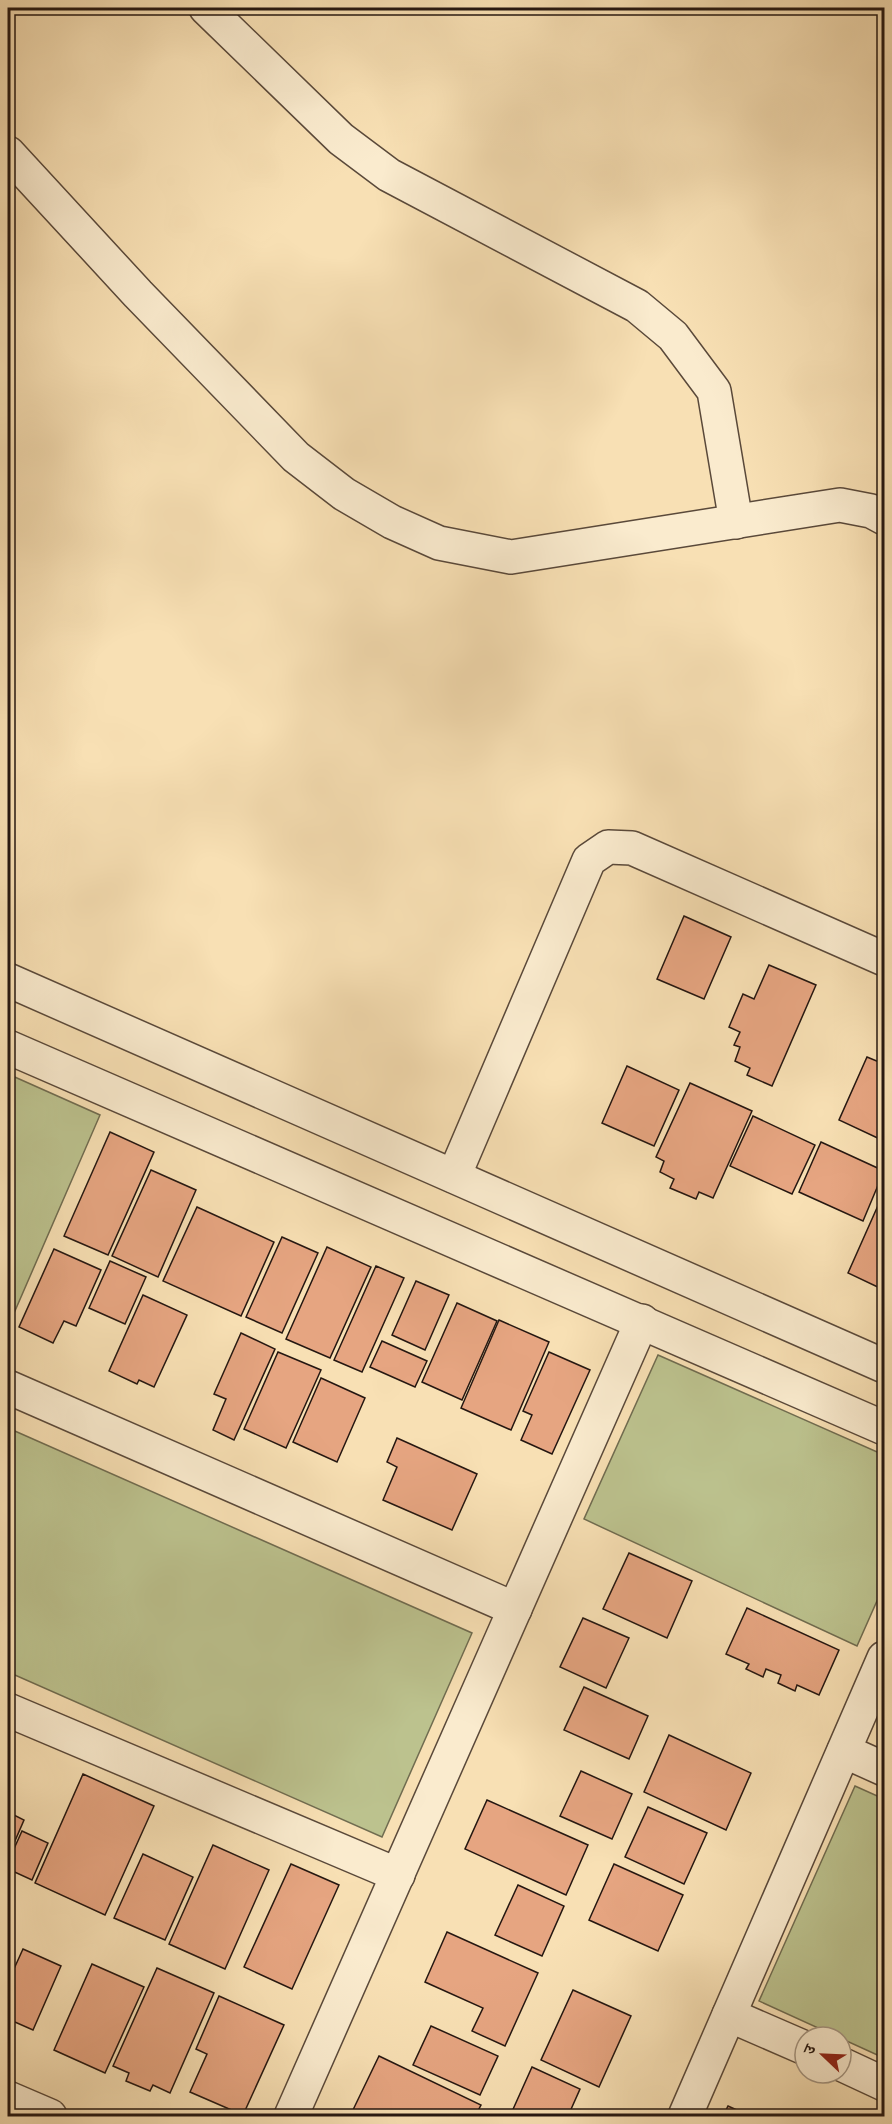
<svg xmlns="http://www.w3.org/2000/svg" width="892" height="2124" viewBox="0 0 892 2124" font-family="'Gentium Book Plus','Noto Serif Devanagari',serif">
  <rect width="100%" height="100%" fill="#f8e0b4"/>
  <filter id="stains"><feTurbulence type="fractalNoise" baseFrequency=".00333" numOctaves="4"/><feColorMatrix values="0 0 0 0 .2 0 0 0 0 .09 0 0 0 0 .02 0 0 0 .5 -.17"/></filter>
  <radialGradient id="worn" r=".72"><stop offset=".6" stop-color="#630" stop-opacity="0"/><stop offset="1" stop-color="#630" stop-opacity=".3"/></radialGradient>
  <g fill="#bcc28e" stroke="#706c50" stroke-width="1.5">
    <polygon points="8,1074 100,1115 8,1327"/>
    <polygon points="658,1355 884,1455 884,1585 857,1646 584,1519"/>
    <polygon points="8,1428 472,1633 382,1837 8,1672"/>
    <polygon points="855,1786 884,1799 884,2058 759,2001"/>
  </g>
  <g fill="#e6a581" stroke="#251711" stroke-width="1.5">
    <polygon points="684,916 731,937 704,999 657,979"/>
    <polygon points="769,965 816,985 772,1086 747,1075 750,1068 735,1061 740,1047 734,1045 740,1032 729,1027 743,994 754,999"/>
    <polygon points="867,1057 884,1064 884,1141 839,1120"/>
    <polygon points="627,1066 679,1090 654,1146 602,1123"/>
    <polygon points="690,1083 752,1111 713,1198 699,1192 696,1199 670,1188 674,1179 660,1172 664,1161 656,1157"/>
    <polygon points="753,1116 815,1145 792,1194 730,1166"/>
    <polygon points="110,1132 154,1152 108,1255 64,1236"/>
    <polygon points="821,1142 884,1171 863,1221 799,1192"/>
    <polygon points="151,1170 196,1190 158,1277 112,1256"/>
    <polygon points="884,1192 884,1290 848,1273"/>
    <polygon points="197,1207 274,1242 241,1316 163,1281"/>
    <polygon points="282,1237 318,1253 282,1333 246,1317"/>
    <polygon points="327,1247 371,1267 330,1358 286,1339"/>
    <polygon points="54,1249 101,1270 76,1326 64,1321 53,1343 19,1327"/>
    <polygon points="110,1261 146,1277 125,1324 89,1308"/>
    <polygon points="376,1266 404,1278 362,1372 334,1360"/>
    <polygon points="416,1281 449,1295 425,1350 392,1335"/>
    <polygon points="143,1295 187,1315 154,1387 139,1380 137,1384 109,1371"/>
    <polygon points="457,1303 497,1321 462,1400 422,1382"/>
    <polygon points="499,1320 549,1342 511,1430 461,1408"/>
    <polygon points="241,1333 275,1349 234,1440 213,1430 226,1399 214,1394"/>
    <polygon points="382,1341 427,1361 415,1387 370,1367"/>
    <polygon points="278,1352 321,1370 286,1448 244,1429"/>
    <polygon points="549,1352 590,1370 552,1454 521,1440 532,1415 523,1411"/>
    <polygon points="321,1378 365,1398 337,1462 293,1442"/>
    <polygon points="397,1438 477,1474 452,1530 383,1500 397,1467 387,1462"/>
    <polygon points="629,1553 692,1581 667,1638 603,1609"/>
    <polygon points="747,1608 839,1650 819,1695 797,1685 795,1691 778,1683 781,1675 766,1669 763,1677 746,1669 749,1664 726,1654"/>
    <polygon points="583,1618 629,1638 606,1688 560,1667"/>
    <polygon points="584,1687 648,1716 629,1759 564,1730"/>
    <polygon points="669,1735 751,1773 726,1830 644,1792"/>
    <polygon points="581,1771 632,1794 612,1839 560,1816"/>
    <polygon points="83,1774 154,1806 105,1915 35,1883"/>
    <polygon points="487,1800 588,1845 566,1895 465,1849"/>
    <polygon points="648,1807 707,1833 684,1884 625,1857"/>
    <polygon points="8,1812 24,1820 8,1857"/>
    <polygon points="22,1831 48,1843 32,1880 8,1869 8,1862"/>
    <polygon points="213,1845 269,1870 225,1969 169,1944"/>
    <polygon points="143,1854 193,1877 165,1940 114,1918"/>
    <polygon points="291,1864 339,1885 292,1989 244,1967"/>
    <polygon points="614,1864 683,1895 658,1951 589,1920"/>
    <polygon points="518,1885 564,1906 542,1956 495,1935"/>
    <polygon points="447,1932 538,1973 505,2046 472,2031 483,2008 425,1982"/>
    <polygon points="23,1949 61,1966 33,2030 8,2019 8,1968 13,1971"/>
    <polygon points="92,1964 144,1987 105,2073 54,2050"/>
    <polygon points="157,1968 214,1993 170,2093 153,2085 150,2091 126,2081 129,2073 113,2066"/>
    <polygon points="573,1990 631,2016 599,2087 541,2060"/>
    <polygon points="219,1996 284,2025 243,2115 190,2092 207,2054 196,2049"/>
    <polygon points="431,2026 498,2056 480,2095 413,2065"/>
    <polygon points="379,2056 481,2105 475,2116 356,2116 351,2114"/>
    <polygon points="532,2067 580,2089 568,2116 510,2116"/>
    <polygon points="728,2106 750,2116 723,2116"/>
  </g>
  <g fill="none" stroke-linecap="round" stroke-linejoin="round">
    <defs>
      <g id="minor">
        <polyline points="206,8 341,139 389,175 637,306 673,336 714,391 736,522"/>
        <polyline points="8,153 138,294 296,457 344,494 392,522 439,543 511,557 840,505 871,511 884,518"/>
        <polyline points="8,980 884,1366"/>
        <polyline points="8,1047 884,1428"/>
        <polyline points="454,1176 589,860 608,847 632,848 884,959"/>
        <polyline points="8,1387 515,1609"/>
        <polyline points="8,1710 398,1875"/>
        <polyline points="844,1751 884,1769"/>
        <polyline points="729,2015 805,2048"/>
        <polyline points="841,2064 884,2084"/>
        <polyline points="8,2098 50,2116"/>
        <polyline points="291,2116 642,1321"/>
        <polyline points="685,2116 884,1658"/>
      </g>
    </defs>
    <use href="#minor" stroke="#5a493a" stroke-width="36"/>
    <use href="#minor" stroke="#faebce" stroke-width="33"/>
  </g>
  <rect width="892" height="2124" fill="none" stroke="#f8e0b4" stroke-width="30"/>
  <rect x="9" y="9" width="874" height="2106" fill="none" stroke="#251711" stroke-width="3"/>
  <rect x="15" y="15" width="862" height="2094" fill="none" stroke="#251711" stroke-width="1.5"/>
  <g transform="translate(823 2055) rotate(293)"><circle r="28" fill="#faebce" stroke="#a59682" stroke-width="1.5"/>
  <path d="M0-4.5L10 22L0 15L-10 22Z" fill="#8f2418"/>
  <text y="-9" font-size="16" font-weight="bold" text-anchor="middle" fill="#251711">उ</text>
  </g>
  <rect width="100%" height="100%" filter="url(#stains)"/>
  <rect width="100%" height="100%" fill="url(#worn)"/>
</svg>
